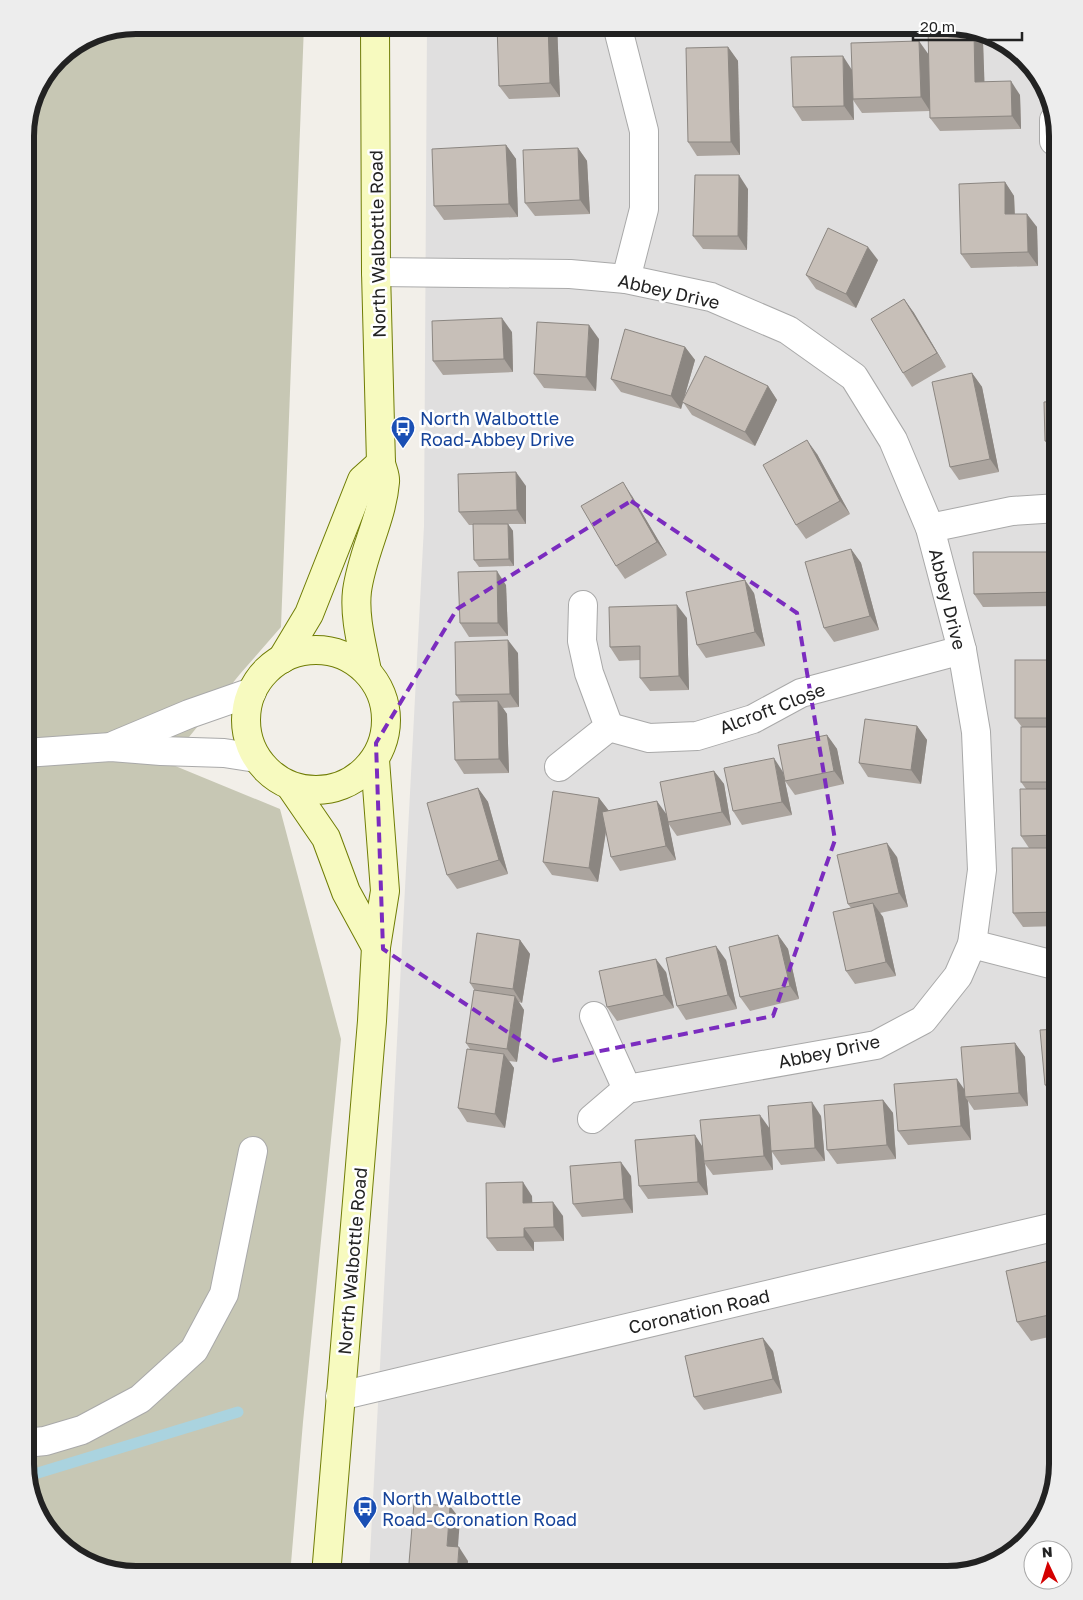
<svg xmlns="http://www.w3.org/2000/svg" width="1083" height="1600" viewBox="0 0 1083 1600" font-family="'Golos Text',sans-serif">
  <rect width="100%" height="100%" fill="#f2efe9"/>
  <polygon fill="#e0dfdf" points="427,25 955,25 1009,43 1043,80 1058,135 1058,1465 1043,1520 1003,1560 948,1575 369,1575 424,526"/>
  <polygon fill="#c7c7b4" points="135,25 304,25 281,627 240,674 168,763 280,809 341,1039 303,1422 290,1575 128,1575 74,1557 40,1520 25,1465 25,128 36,87 58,57 93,33"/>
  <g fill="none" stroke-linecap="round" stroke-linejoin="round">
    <polyline stroke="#aad3df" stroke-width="11" points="28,1476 238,1412"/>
    <defs>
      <g id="street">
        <polyline points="617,25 644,131 644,209 626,279"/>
        <polyline points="1054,120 1054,141"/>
        <polyline points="376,272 570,274 626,279 711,297 788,330 854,377 893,440 930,528 962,650 976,732 982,870 972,944 958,976 923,1020 876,1045 627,1089"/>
        <polyline points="930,528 1012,511 1058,508"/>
        <polyline points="609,727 649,738 697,736 753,719 801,693 962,650"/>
        <polyline points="115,745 189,714 252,692"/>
        <polyline points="25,753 111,747 161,751 224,753 256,758"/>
        <polyline points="559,767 609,727 589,673 582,641 583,605"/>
        <polyline points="972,944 1058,966"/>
        <polyline points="592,1119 627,1089 594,1016"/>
        <polyline points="340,1396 1058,1226"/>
        <polyline points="25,1443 45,1441 82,1430 140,1399 194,1350 224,1294 253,1151"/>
      </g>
      <g id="secondary">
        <circle cx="316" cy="720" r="70"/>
        <polyline points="282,659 309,614 362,480 381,463"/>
        <path d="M367,671c-5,-26 -13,-54 -10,-80 5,-38 25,-72 28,-109 1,-6 -3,-13 -4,-19l-5,-191 -1,-247"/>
        <polyline points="291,787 326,838 346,892 376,947"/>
        <polyline points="326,1575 372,1021 376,947 385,891 375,760"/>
      </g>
    </defs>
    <use href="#street" stroke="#a9a9a9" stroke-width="30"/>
    <use href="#secondary" stroke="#707d05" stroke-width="30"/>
    <use href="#street" stroke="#fff" stroke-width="28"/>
    <use href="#secondary" stroke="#f7fabf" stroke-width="28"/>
  </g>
  <g fill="#aba49e">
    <polygon points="557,25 560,97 509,99 499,86"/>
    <polygon points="962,28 977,33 983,41 984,82 1020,95 1021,129 940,131 930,118 930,111 862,113 853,100 854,120 802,121 793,107 852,69 928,54"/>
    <polygon points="728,47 738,61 740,155 697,156 688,142"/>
    <polygon points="506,145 516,159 518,217 444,220 434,206"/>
    <polygon points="578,148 587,161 590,214 535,216 525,203"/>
    <polygon points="1005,182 1014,196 1015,214 1037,227 1038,266 971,268 961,254"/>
    <polygon points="748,189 747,250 703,249 693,236"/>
    <polygon points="1058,232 1058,294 1054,289"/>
    <polygon points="878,260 856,308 816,289 806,275"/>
    <polygon points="904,299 914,313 946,367 912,387 903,373"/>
    <polygon points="512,332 513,372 443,375 433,361"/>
    <polygon points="599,339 596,391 544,388 534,374"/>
    <polygon points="685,347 695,360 684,398 768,386 777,400 755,446 692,415 683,402 681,409 621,392 611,379"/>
    <polygon points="972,373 982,387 999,472 959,480 950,467"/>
    <polygon points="1058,401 1058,454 1055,454 1045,441"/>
    <polygon points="817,454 850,514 806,539 796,525"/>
    <polygon points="526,486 526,524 508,524 513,531 514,566 479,567 474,560 474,525 469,525 459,512"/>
    <polygon points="632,496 667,555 625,579 616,566"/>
    <polygon points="851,549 861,563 879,630 834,642 824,628"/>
    <polygon points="1058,552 1058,606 983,607 974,594"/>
    <polygon points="506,585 508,636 469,637 460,623"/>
    <polygon points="754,593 765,646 706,658 697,645"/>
    <polygon points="687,618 689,690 650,691 640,678 640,660 619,661 610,647"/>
    <polygon points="518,653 519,707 503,708 507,714 509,773 464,774 455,760 461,702 456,695"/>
    <polygon points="1058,660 1058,926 1023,927 1013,913 1029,848 1021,836 1026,789 1021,782 1022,727 1015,718"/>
    <polygon points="917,726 927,740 921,784 868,777 859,763"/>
    <polygon points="827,735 837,749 844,784 795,795 785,781"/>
    <polygon points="714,771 724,784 731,825 677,836 668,823 676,860 620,871 611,857 606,832 598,882 552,875 543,862 599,798 609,811 666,814"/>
    <polygon points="783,772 792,815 742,825 733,811"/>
    <polygon points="478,788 488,802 508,874 457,889 447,875"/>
    <polygon points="897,857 908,907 880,913 883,917 896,976 855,984 846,971 851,908 848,904"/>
    <polygon points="778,935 788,949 799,999 750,1011 740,997"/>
    <polygon points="520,940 530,954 522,1003 519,1002 524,1010 517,1062 509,1061 514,1068 505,1128 467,1122 458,1108 470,1049 466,1043 475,991 470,983"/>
    <polygon points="726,960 737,1009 686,1020 677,1006"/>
    <polygon points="666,972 674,1008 617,1021 607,1007"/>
    <polygon points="1058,1029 1058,1099 1054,1099 1045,1085"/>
    <polygon points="1015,1043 1025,1057 1028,1106 974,1110 968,1101 971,1140 908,1145 898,1131 964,1089"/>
    <polygon points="883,1100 893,1113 896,1159 837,1164 827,1150"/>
    <polygon points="821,1116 825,1161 781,1165 772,1152 773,1170 713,1175 705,1164 708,1195 648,1199 639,1186 702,1146 770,1128"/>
    <polygon points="631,1176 633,1213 582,1217 573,1204"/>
    <polygon points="532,1196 532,1203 563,1216 564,1241 534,1242 534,1251 497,1251 487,1238"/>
    <polygon points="1058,1259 1058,1335 1031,1341 1017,1322"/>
    <polygon points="773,1351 782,1393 704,1410 694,1397"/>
  </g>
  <g fill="#8b8681">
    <polygon points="548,25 557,25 560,97 550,83"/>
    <polygon points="974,32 977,33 983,41 985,96 975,82"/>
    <polygon points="919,41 929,55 930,111 921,97"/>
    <polygon points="728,47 738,61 740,155 731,142"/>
    <polygon points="843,56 852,70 854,120 844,106"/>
    <polygon points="1011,81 1020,95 1021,129 1012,116"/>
    <polygon points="506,145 516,159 518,217 509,204"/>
    <polygon points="578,148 587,161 590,214 580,200"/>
    <polygon points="739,175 748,189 747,250 738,236"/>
    <polygon points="1005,182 1014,196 1015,228 1005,214"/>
    <polygon points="1027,214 1037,227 1038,266 1028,252"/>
    <polygon points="868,247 878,260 856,308 846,294"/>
    <polygon points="904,299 914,313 946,367 937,353"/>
    <polygon points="502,318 512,332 513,372 504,359"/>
    <polygon points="589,325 599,339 596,391 586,377"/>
    <polygon points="685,347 695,360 681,409 671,396"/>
    <polygon points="972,373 982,387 999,472 990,459"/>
    <polygon points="768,386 777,400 755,446 745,432"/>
    <polygon points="807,440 817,454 850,514 840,501"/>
    <polygon points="516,472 526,486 526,524 517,510"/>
    <polygon points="623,482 632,496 667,555 657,542"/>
    <polygon points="508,524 513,531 514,566 509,559"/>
    <polygon points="851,549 861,563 879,630 870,616"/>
    <polygon points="497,571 506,585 508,636 498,623"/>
    <polygon points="745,580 754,593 765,646 755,632"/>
    <polygon points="677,605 687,618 689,690 679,676"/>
    <polygon points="508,640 518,653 519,707 510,694"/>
    <polygon points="498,701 507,714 509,773 499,759"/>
    <polygon points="917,726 927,740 921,784 911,770"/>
    <polygon points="827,735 837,749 844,784 834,771"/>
    <polygon points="774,758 783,772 792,815 782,802"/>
    <polygon points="714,771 724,784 731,825 722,812"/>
    <polygon points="478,788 488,802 508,874 499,860"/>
    <polygon points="599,798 609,811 598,882 589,868"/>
    <polygon points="657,801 667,815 676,860 666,846"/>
    <polygon points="887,843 897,857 908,907 899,893"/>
    <polygon points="873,903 883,917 896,976 886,962"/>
    <polygon points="778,935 788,949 799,999 790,986"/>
    <polygon points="520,940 530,954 522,1003 513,989"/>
    <polygon points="716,946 726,960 737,1009 728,995"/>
    <polygon points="656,959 666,972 674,1008 664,995"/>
    <polygon points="515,996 524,1010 517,1062 507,1049"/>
    <polygon points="1015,1043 1025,1057 1028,1106 1019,1093"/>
    <polygon points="504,1054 514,1068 505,1128 495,1114"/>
    <polygon points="957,1079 967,1093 965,1097 968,1101 971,1140 961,1126"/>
    <polygon points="883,1100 893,1113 896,1159 887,1145"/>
    <polygon points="812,1102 821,1116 825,1161 815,1148"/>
    <polygon points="760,1115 770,1129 773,1170 764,1156"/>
    <polygon points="695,1135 704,1149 704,1161 705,1164 708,1195 698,1182"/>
    <polygon points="621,1162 631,1176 633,1213 624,1199"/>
    <polygon points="523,1182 532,1196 533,1216 523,1203"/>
    <polygon points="553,1202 563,1216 564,1241 554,1227"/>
    <polygon points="524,1228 534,1242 534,1251 524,1237"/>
    <polygon points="763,1338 773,1351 782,1393 773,1379"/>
    <polygon points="450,1506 460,1519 457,1560 447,1546"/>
    <polygon points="459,1547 468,1561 467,1575 457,1575"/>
  </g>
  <g fill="#c7bfb8" stroke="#8b8681">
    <polygon points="497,25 548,25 550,83 499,86"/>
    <polygon points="962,28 974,32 975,82 1011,81 1012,116 930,118 928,29"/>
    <polygon points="919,41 921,97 853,99 851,43"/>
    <polygon points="728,47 731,142 688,142 686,48"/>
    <polygon points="843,56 844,106 793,107 791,57"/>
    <polygon points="506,145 509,204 434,206 432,149"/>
    <polygon points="578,148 580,200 525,203 523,150"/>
    <polygon points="695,175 739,175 738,236 693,236"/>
    <polygon points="1005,182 1005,214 1027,214 1028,252 961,254 959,184"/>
    <polygon points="828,228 868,247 846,294 806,275"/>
    <polygon points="1053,232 1058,232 1058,289 1054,289"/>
    <polygon points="904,299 937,353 903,373 871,319"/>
    <polygon points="502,318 504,359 433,361 432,321"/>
    <polygon points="537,322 589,325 586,377 534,374"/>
    <polygon points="625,329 685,347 671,396 611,379"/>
    <polygon points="705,356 768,386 745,432 682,402"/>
    <polygon points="972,373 990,459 950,467 932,382"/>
    <polygon points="1058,401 1058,440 1045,441 1044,402"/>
    <polygon points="807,440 840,501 796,525 763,465"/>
    <polygon points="516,472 517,510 459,512 458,474"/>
    <polygon points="623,482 657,542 616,566 581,506"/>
    <polygon points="473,524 508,524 509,559 474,560"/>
    <polygon points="851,549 870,616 824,628 805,562"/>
    <polygon points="973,552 1058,552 1058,592 974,594"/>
    <polygon points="497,571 498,623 460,623 458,572"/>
    <polygon points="745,580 755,632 697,645 686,592"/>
    <polygon points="677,605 679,676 640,678 640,646 610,647 609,607"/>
    <polygon points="508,640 510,694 456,695 455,642"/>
    <rect x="1015" y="660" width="43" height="58"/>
    <polygon points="498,701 499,759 455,760 453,702"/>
    <polygon points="865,719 917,726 911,770 859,763"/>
    <rect x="1021" y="727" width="37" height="55"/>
    <polygon points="827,735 834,771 785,781 778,745"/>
    <polygon points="774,758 782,802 733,811 724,768"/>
    <polygon points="714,771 722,812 668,822 660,782"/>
    <polygon points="478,788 499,860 447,875 427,803"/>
    <polygon points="1020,789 1058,789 1058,835 1021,836"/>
    <polygon points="553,791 599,798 589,868 543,862"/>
    <polygon points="657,801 666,846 611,857 602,812"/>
    <polygon points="887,843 899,893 848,904 837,855"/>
    <polygon points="1012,848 1058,848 1058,912 1013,913"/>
    <polygon points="873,903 886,962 846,971 833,912"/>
    <polygon points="477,933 520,940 513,989 470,983"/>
    <polygon points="778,935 790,986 740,997 729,947"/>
    <polygon points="716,946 728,995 677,1006 666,958"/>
    <polygon points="656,959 664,995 607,1007 599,971"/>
    <polygon points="474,990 515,996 507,1049 466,1043"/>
    <polygon points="1058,1029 1058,1084 1045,1085 1040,1030"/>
    <polygon points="1015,1043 1019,1093 965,1097 961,1047"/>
    <polygon points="467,1049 504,1054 495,1114 458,1108"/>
    <polygon points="957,1079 961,1126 898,1131 894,1084"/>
    <polygon points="883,1100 887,1145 827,1150 824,1105"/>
    <polygon points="812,1102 815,1148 771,1151 768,1106"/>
    <polygon points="760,1115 764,1156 704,1161 700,1120"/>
    <polygon points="695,1135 698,1182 639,1186 635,1140"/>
    <polygon points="621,1162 624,1199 573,1204 570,1166"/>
    <polygon points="523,1182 523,1203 553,1202 554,1227 524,1228 524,1237 487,1238 486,1183"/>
    <polygon points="1058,1259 1058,1313 1017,1322 1006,1271"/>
    <polygon points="763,1338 773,1379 694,1397 685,1356"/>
    <polygon points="414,1503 450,1506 447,1546 459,1547 457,1575 408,1575"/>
  </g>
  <path fill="none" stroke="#7b2cbf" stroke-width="4" stroke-dasharray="10 6" stroke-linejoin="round" d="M631,501l166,112 38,227 -62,176 -222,45 -168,-112 -7,-206 81,-134z"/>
  <defs>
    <symbol id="bus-pin" viewBox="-11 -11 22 30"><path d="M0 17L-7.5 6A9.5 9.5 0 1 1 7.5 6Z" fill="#1a4fb4" stroke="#fff"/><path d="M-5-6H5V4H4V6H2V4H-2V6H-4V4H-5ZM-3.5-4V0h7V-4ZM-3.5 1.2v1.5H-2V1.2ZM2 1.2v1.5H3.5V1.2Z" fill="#fff"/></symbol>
  </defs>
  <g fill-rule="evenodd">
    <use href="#bus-pin" x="389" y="414" width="28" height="38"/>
    <use href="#bus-pin" x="351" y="1494" width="28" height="38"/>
  </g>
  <g text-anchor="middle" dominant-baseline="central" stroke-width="5" stroke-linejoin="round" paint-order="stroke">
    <g font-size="18" fill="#222" stroke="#fff">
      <text transform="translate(377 244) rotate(-91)">North Walbottle Road</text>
      <text transform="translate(669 291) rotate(13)">Abbey Drive</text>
      <text transform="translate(948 599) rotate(76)">Abbey Drive</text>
      <text transform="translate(772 708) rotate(-21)">Alcroft Close</text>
      <text transform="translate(829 1051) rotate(-12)">Abbey Drive</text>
      <text transform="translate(352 1261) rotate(-85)">North Walbottle Road</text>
      <text transform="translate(699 1311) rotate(-13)">Coronation Road</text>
    </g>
    <g font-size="18" fill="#164399" stroke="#fff" text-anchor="start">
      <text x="420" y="418">North Walbottle<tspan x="420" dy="21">Road-Abbey Drive</tspan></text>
      <text x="382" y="1498">North Walbottle<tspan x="382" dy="21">Road-Coronation Road</tspan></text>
    </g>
  </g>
  <path d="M0 0H1083V1600H0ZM136 34H947A102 102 0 0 1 1049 136V1464A102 102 0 0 1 947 1566H136A102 102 0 0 1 34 1464V136A102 102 0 0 1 136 34Z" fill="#ededed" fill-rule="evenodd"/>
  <path fill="none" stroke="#222" stroke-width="6" d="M136 34H947A102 102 0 0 1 1049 136V1464A102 102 0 0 1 947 1566H136A102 102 0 0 1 34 1464V136A102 102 0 0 1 136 34Z"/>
  <g transform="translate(1048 1565) rotate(356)"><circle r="24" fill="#ffffff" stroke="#a7a7a7"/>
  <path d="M0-4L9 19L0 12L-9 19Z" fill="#d40000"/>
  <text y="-8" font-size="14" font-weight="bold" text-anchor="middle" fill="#222222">N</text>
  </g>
  <path d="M913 32v8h109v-8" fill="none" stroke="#222222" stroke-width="2.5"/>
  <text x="920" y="32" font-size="15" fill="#222222" stroke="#ffffff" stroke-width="4" paint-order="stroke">20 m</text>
</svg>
